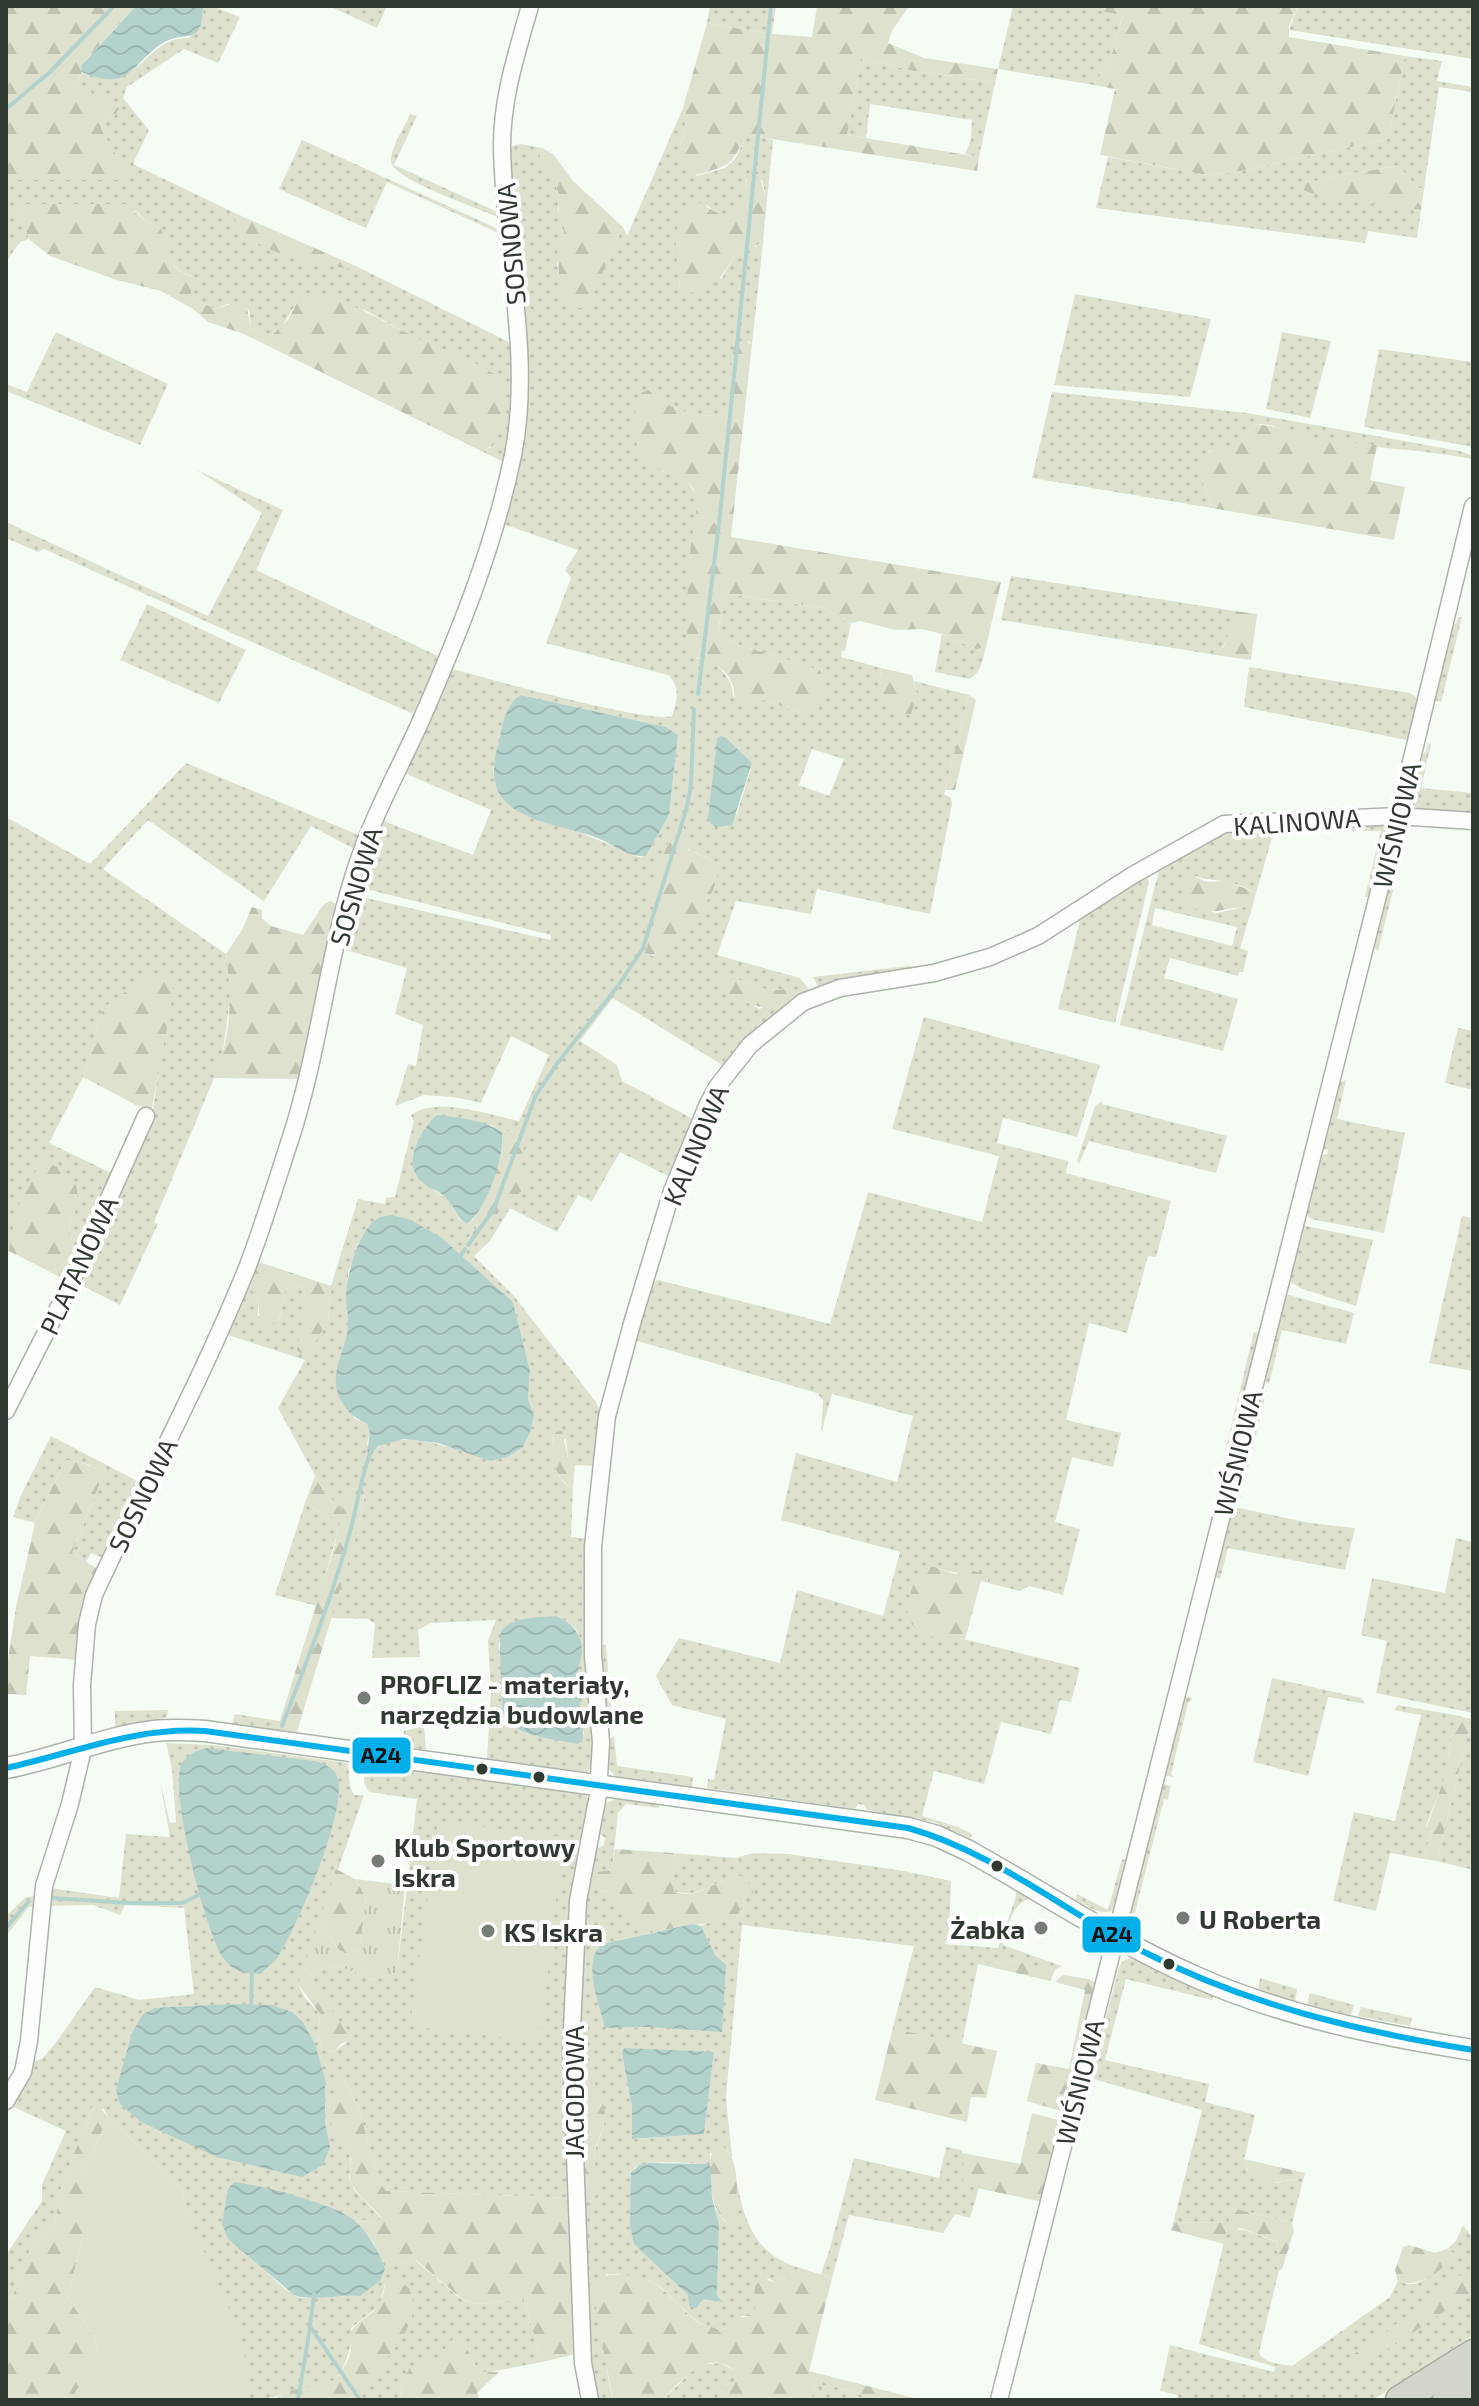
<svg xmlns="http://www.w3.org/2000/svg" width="1479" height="2406" viewBox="0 0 1479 2406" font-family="'Exo 2',sans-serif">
  <defs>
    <pattern id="grass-dots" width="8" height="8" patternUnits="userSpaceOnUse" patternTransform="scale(2)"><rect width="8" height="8" fill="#dfe1cf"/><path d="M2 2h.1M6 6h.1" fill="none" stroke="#c0c2b2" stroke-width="1.8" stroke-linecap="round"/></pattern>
    <pattern id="forest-firs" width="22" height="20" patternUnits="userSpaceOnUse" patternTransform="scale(2)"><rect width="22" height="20" fill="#dfe1cf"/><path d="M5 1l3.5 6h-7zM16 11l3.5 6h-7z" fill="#c0c2b2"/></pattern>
    <pattern id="park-tufts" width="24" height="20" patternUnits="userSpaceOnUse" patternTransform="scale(2)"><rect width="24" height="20" fill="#dfe1cf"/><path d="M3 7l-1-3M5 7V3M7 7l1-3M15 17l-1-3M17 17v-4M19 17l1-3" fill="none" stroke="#c0c2b2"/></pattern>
    <pattern id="water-waves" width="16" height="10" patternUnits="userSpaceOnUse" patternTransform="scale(2)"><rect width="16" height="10" fill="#b4d2cc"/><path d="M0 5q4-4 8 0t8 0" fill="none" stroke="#9bb5b0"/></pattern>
  </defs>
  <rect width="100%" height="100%" fill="#f4fcf4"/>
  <g fill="url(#grass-dots)" fill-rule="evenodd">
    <path d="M203,6h9l28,11 -22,46 -34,-14 -57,38 -4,11 26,32 -16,34 104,50 -2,6 23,23 22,10 76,17 2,-3 155,77v87l-5,33 -25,-12 8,-5 -85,-114 -41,-23 -68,-8 -16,26 -9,7 -21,-7 -2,-18 -22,-6 -12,5 -24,-12 -1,-6 9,-12c-31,-10 -29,-21 -38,-50l-14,-7 -11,-11 -119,-2 12,30 -9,3 -14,20v-82h118l3,-5 -26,-46 1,-6 12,-6 -37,-33 5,-12c59,27 60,-36 107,-34l13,-19z"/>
    <polygon points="329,6 387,6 377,28"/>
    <polygon points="710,6 776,6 772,34 707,23"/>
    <polygon points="1013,6 1072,6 1123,14 1111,57 1094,85 998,69"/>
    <polygon points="1298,6 1473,6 1473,59 1289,30"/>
    <polygon points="1405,56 1442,61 1437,81 1473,87 1473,92 1439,87 1424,189 1418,188 1398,166 1335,176 1297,186 1330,196 1421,210 1417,238 1368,231 1365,243 1096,208 1108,157 1207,175 1235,172 1388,139"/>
    <polygon points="861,58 914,71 995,83 979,157 965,154 971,139 972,120 870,104 866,138 847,135"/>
    <path d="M683,108l3,23 -6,14 16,31 29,-8 10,-9 11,-22 7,-1 20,4 -6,60 -5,-20 -16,-1 -3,25 -11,14 -13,-2 -12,-11 -30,43 3,41 42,-11 17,-31h16l8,-5 -11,102 -4,-3 -23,72c-24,8 -60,-5 -76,-23l13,81 24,8 11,17 -1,162c20,3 36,17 37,38l13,8 11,-6 46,16 16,-44 -92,-29 -9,-10 8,-37 100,14 15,12 10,3 -6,28 -3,-1 -1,7 40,11 -2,17 38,10 -3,-14 55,14 -24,95 -1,4 7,4 1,6 -22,110 -113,-25 -6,25 -75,-13 -19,54 83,23 11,14 -84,76 -114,-70 -33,43 37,24 5,16 75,40 -23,58 -54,-27 -28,49 -14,-6 -21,37 -47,-24 -20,33 -16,15 40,40 82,106 5,11 -6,53 -23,-1 -4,-7 -2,-19 -13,-2c-1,19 0,43 20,51l-2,49 20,2 -7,71 13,133 -4,25 -7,4 -99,-13 4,-68 -3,-51 8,-20 -65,3 -13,7 2,27 -48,1 3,-34 -7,-5 -38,-1 24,-75 11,-48 -3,-6 -7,-1 -4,2 -8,21 -20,-21 -45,-82 27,-48 -80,-26 23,-52 10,19v15l21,5 6,-31 8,-5 10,4c5,19 2,33 -4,51l29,-20 3,-34 27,-87 27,5 1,-6 9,-1 19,-76 -3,-6c24,-19 80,0 108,6l30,-66 -38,-19 -30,67 -27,-6 -30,-2 -29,11 13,-42 8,2 7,-41 -28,-11 12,-46 -64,-19 8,-37 6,-12 9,-2 185,42v-5l-185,-46 -8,-4 -1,-5 24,-60 92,35 18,-45 -87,-37 45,-105c33,9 201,56 223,48 5,-14 9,-30 -4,-41l-122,-32 25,-65 -6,-8 13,-20 -78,-27 12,-41v-285l-3,-50 12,-3 21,4 -2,9 15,26 4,14 -1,13 8,17 -9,38 4,17v19l26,6 36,-80 4,9zM521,695l145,32 12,8 -9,80 -23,41 -8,1 -135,-58 -7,-13 -3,-18zM737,748l14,21 -15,47zM812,749l32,10 -15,37 -30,-11zM684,829l2,19 33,16 -29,59 -32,32 -7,1 6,-40 -8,-18 21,-55 1,-11zM729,974c20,11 34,18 57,15l-26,20 -37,-19zM491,1125l11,7 12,-2 6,37 -4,30 -11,7 -32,39 -5,-5 8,-9 1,-8 -4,-1 -6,4 -8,-5 -10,-19 -28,-19zM379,1218l63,20 71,64 17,69 -2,29 6,16 -44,45c-28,-10 -92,-36 -117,-10l-6,-7 3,-11 -3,-9 -13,-6 -9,-75 4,-19 -1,-52 22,-45zM556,1616c36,13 22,37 21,66 0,17 2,35 7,51l-7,11c-24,-5 -56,-8 -74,-26v-27l-4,-48 13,-20z"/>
    <path d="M410,114l7,2 -23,49 108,49 -7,2c-17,-8 -104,-37 -104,-55 0,-15 14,-34 19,-47z"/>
    <polygon points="302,140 494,227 505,236 387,182 366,228 279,189"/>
    <polygon points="1075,294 1211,319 1190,397 1054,385"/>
    <polygon points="56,332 168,384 140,445 6,391 6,384 27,392"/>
    <polygon points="1282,332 1331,341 1310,418 1266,409"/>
    <polygon points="1379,349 1473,362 1473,447 1364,427"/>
    <path d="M1052,392l195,21 213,38 13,5v3c-52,-10 -105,-11 -157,-20 -21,-4 -39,-16 -61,-15 -11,19 -24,27 -46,27l-7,29 10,28 -180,-30z"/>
    <polygon points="197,470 283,510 256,570 440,657 418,712 411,713 44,549 38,552 6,538 6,522 208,616 262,513"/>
    <path d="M1011,576l224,35c-3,18 -6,31 -19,44l-215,-35z"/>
    <polygon points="147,604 246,650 219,703 120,660"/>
    <polygon points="1458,617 1462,617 1441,702 1434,700 1452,623 1456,624"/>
    <path d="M942,634l34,15 10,-2c-4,14 -4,25 -17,32l-34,-7z"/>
    <polygon points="1249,667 1410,693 1417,698 1419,705 1411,741 1244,707"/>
    <polygon points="1428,743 1431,744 1421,788 1473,793 1473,813 1425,811 1410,805 1422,754 1426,752"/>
    <path d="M186,763l175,73 -5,14 -45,-24 -47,75 -116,-81 -45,49 123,85 5,37 -9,68 -68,163 4,2 -38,81 -43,-22 76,-174 10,-68 -60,-33 -20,69 -34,66 62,30 17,-36 -54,131 -10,2 -4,7 -10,-5c26,-14 25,-19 19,-45l6,-17 -57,3 -9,38 -3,-1v-433l84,47z"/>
    <path d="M1388,824l-14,73h-9l16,-66h-107l-18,62c-11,-6 -21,-10 -33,-12 -11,-2 -17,0 -27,-5l-14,13 6,17 29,7 27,-6 8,1 -12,40 8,3 -5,21h-4l-1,4 -68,-18 -6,20 74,21 -15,52 -103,-26 40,-159 72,-38zM1155,908l82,19 -5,19 -80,-21z"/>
    <polygon points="1393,865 1399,866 1378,951 1373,946"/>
    <polygon points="1145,874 1149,882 1115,1023 1058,1009 1082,913"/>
    <polygon points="908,966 917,967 915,971 825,989 818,986 813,977"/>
    <path d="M924,1017l176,48 -23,72 -74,-19 -6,25 71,18 -2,12 105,28 -15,56 -8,-1 -21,77 -38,-10 -23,97 55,13 -8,34 -41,-10 -17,65 25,7 -17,66 -34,-9 -9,5 -32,-8v-5c-20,-4 -38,-5 -57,-12l11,72 13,-1 125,31 -9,34 -11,-2 -9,34 -50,-12 -17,62 -50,-13 -12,45 36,11 14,7 -2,4 -36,-16 -67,-12 -3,-5 -6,-1 -3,5 -148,-21 1,-9 6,1 12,-61 -54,-14 -16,-29 23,-38 101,25 17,-73 86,26 17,-64 -119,-32 15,-67 101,29 16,-66 -81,-22 -11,40 2,-34 -6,-7 -183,-53 16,-57 8,-3 172,44 38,-132 114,30 17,-66 -107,-27z"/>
    <polygon points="1458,1028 1473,1031 1473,1090 1445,1083"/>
    <polygon points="1346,1080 1337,1119 1405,1133 1384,1233 1311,1219 1305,1213 1319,1156 1327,1154 1328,1150 1321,1148 1337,1083"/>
    <polygon points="1102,1101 1102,1104 1227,1136 1216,1173 1089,1141 1079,1164 1077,1161 1095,1106"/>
    <polygon points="1462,1216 1473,1218 1473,1371 1429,1363"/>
    <polygon points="1306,1226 1373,1240 1356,1306 1303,1289 1288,1281 1302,1227"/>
    <polygon points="1286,1294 1354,1313 1346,1344 1282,1330 1269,1384 1264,1381"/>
    <polygon points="1254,1332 1262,1334 1233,1454 1225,1452"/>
    <polygon points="1267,1390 1240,1499 1234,1495 1260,1395"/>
    <path d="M51,1436l92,48 -39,74 -13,-5 -5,9 -14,-9 30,-75 -3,-8c-10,-5 -22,-12 -34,-9l-30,62 -22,-6 8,-22z"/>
    <polygon points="305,1503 321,1513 341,1519 317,1606 275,1595"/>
    <polygon points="1239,1508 1310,1523 1355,1528 1345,1570 1228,1548 1220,1579 1213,1577 1231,1509"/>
    <polygon points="1456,1538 1473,1542 1473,1713 1376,1693 1387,1641 1361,1635 1372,1578 1445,1593"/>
    <polygon points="606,1645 613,1728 607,1728 599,1646"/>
    <polygon points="1272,1678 1361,1698 1365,1704 1328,1697 1308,1776 1253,1762"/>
    <polygon points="1187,1697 1193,1698 1188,1703 1171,1774 1174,1777 1163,1775 1182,1698"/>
    <path d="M1398,1705l62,11c-11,19 -11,42 -16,63 -5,17 -14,32 -18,49l5,2 -7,29 -34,-6 -14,58 -43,-10 21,-89 41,9 26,-106 -27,-5z"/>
    <polygon points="168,1710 167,1717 115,1727 115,1711"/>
    <polygon points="235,1714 280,1721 277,1730 232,1724"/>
    <polygon points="1466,1718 1473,1719 1473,1870 1437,1861 1470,1725"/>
    <polygon points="424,1726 426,1750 401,1746 404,1731"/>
    <polygon points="614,1736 617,1766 693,1777 692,1787 615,1776 607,1767 609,1740"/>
    <path d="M166,1743l46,2 136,18 2,24 4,8h10l-66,189 7,14 15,16 -2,19 5,17 11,2 16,-12 -41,-67 27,-8 38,15 23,-8 20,-173 -48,-7 -5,-9 1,-19 220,31c11,8 3,22 0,34l-13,369 -186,-7 -6,-8 -22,-77 -14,-26 -7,1 -7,27 12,32 7,11 2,14 -2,13 6,13 27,28 -9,4 -7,-3 -10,2c-24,-17 -56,-23 -83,-32l-20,68c11,11 35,38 50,40 13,2 40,-3 57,-2l25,-27 -1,-3 31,-6 46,39 15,5 48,-5 18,63 -57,11 -10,-8 -12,-25 -9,-1 -17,19 -33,21 -5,21h-50l39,-44 -3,-73 -5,22 -29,23c1,21 -4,34 -15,52 -30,7 -59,20 -89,20v-36l-62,-156 -3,-20 -74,-71 -4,-8 -12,-2 -31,81 -6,35 -23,23 -12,24 -7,26 -7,4v-45l36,-54v-17l24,-53 -57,-26 23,-42 11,-5 14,-17 38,-54 44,13 55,-6 -10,-86 -59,-3 -5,10 -27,-10 -46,1 3,-18 69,10 7,-64 44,3 -10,-56 10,42 6,-1 -4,-53z"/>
    <polygon points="1164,1784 1171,1786 1168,1800 1164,1799 1132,1924 1135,1926 1131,1931 1126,1924 1160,1785"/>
    <polygon points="616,1799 659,1804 659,1808 626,1804 618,1813 612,1870 586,1873 593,1851 604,1845 605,1838 600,1834 604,1804"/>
    <path d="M673,1853l63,5 18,-5 34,1 116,17 47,10 -2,51 -4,12 53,4 17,-48 1,-8 -4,-5 18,12c-19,4 -22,29 -27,46l59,21 -7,4 -5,11 -1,-7 -33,-13 -38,3 -16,80 -57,-13h-13l22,-85 -172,-21 -16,172 6,60 -5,-7 -17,3v11c-20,0 -60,-6 -76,4l40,114 14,13 34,6 -5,-6 2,-69 -4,-18 10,14 11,-4v-39c9,43 18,75 64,89l-25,14 -7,-4 -12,33 -6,5h-8l-15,12 -8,2c-7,-4 -17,-4 -22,-9 -39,-33 -33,-45 -91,-47 -1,43 -4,84 7,126h-19l-5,-32 -9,-168 16,-6c6,-19 -1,-20 -2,-36 0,-13 10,-24 10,-37 1,-21 -15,-40 -15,-60l-11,-5 6,-170 24,6 15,21 32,19 -53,12 3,84 46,-1 64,-71 -14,-30 8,-4 27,-1 9,-24 -4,-21c-27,1 -36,24 -68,15l-2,-10 7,-21zM714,2052l-10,82 -71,5 -1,-31 -10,-55z"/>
    <path d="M1122,1859l7,2 -12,48c-15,8 -28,-2 -41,-9l1,-6 31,16z"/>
    <polygon points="39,1896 38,1906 29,1907 6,1936 6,1916 26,1897"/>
    <polygon points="1132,1958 1213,1996 1212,2000 1126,1979 1105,2060 1209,2084 1205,2102 1255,2115 1244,2159 1247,2171 1276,2183 1304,2177 1292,2223 1233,2208 1229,2222 1173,2223 1202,2110 1090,2078 1119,1968 1122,1961"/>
    <polygon points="1260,1978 1297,1989 1295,2002 1258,1990"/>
    <polygon points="1310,1993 1354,2005 1351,2015 1307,2005"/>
    <polygon points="1361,2007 1412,2018 1410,2026 1358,2016"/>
    <polygon points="946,2147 962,2150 962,2153 967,2154 963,2165 963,2185 979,2188 970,2218 955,2214 943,2233 849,2215 832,2278 821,2274 830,2248 854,2158 939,2178"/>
    <path d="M1463,2225l10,13v97l-100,65h-196l1,-5 -18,-4 10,-46 104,27 1,-5 -76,-23 28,-114c21,-3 32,7 51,12l-2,23 3,5 -20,83c6,11 21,11 33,13l98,-69 8,-16c25,12 40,-14 52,-32h-3l9,-8z"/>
    <polygon points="720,2363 737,2371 745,2381 725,2384 716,2400 663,2400 698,2365"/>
    <polygon points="828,2385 882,2400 811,2400 815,2386"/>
  </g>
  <g fill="url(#forest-firs)">
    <polygon points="6,6 136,6 86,60 77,84 119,108 114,117 102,123 101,129 127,174 125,180 6,180"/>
    <path d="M817,6h92l-17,25 -4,12 36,15 74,11 -3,14 -81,-12 -53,-13 -14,77 132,22 -2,14 -224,-35 -7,2c-17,24 -8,24 -39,34 -8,2 -11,4 -20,2l-8,-15 1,-14 6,-14 -3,-23 24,-85 65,11 40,3z"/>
    <polygon points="1072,6 1298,6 1289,26 1289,37 1405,56 1388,139 1235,172 1207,175 1100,155 1115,89 1094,85 1111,57 1123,15"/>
    <path d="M542,148l11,6 20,27 50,46 -36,81h-16l-10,-7 -4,-54c12,-14 6,-19 2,-35 -1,-7 0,-13 -1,-20 -4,-12 -13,-23 -18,-35z"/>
    <path d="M1399,166l19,22 6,1 -3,21c-24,-4 -109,-11 -125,-24l39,-10z"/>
    <path d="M750,171l8,1 9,28 -4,42 -14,7 -10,-2c-12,22 -29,57 -59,42 -2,-31 -14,-69 16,-88 14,6 21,15 36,17 14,-17 10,-29 18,-47z"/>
    <path d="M25,204h101l21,18 14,7c11,29 5,40 38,50l-2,8 -6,4v6l24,12 23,-7 8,2 5,24 21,7 16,-15 14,-27c38,1 70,23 103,39 34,17 70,26 100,50 -1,23 0,57 -22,70l-239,-118 -36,-12 -15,-13 -32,-18 -44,-11 -67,-24 -21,-17 -12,-30z"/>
    <path d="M237,214l121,53 -2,3c-39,-7 -99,-12 -121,-50z"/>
    <path d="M742,340l10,4 -21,193 270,45 -15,65 -10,2 -34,-15 -20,-5 -27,1 -34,-9 -10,2 -10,-3 -15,-12 -100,-14 -8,36 9,11 93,29c7,17 7,27 -4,43l-13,1 -46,-16 -11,7 -9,-3c-4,-7 -2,-12 -5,-19 -7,-19 -28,-21 -43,-29 -4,-37 -1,-74 2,-111 2,-11 8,-38 5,-48 -5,-17 -19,-18 -33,-24 -34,-16 -33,-46 -23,-78l9,-3c16,18 52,31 76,23l9,-66z"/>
    <path d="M1255,424l33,5 25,9 64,7 -7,35 35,7 -11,53 -182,-32 -10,-28 -1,-25c25,-11 37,-2 54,-31z"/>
    <polygon points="1235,611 1257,614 1251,660 1216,655 1225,645"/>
    <polygon points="881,668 912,675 917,695 911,714 904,716 883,704 879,685"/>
    <polygon points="969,695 976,700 955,790 945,790"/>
    <path d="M678,826l6,2 3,21 32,15c-1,36 -35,69 -61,92l-13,-3 12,-37c-2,-5 -7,-13 -8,-17 -2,-18 19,-48 22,-67z"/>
    <path d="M1188,874l19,8 20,-1 29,12 -4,15c-24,-4 -36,11 -64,-2l-7,-17 1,-11z"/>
    <path d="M331,901l9,6 -36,172 -91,-1c19,-39 19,-82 13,-124l16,-24 10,-23 10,3v8l9,8 32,9 21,-31z"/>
    <polygon points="157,973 167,974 173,986 172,1000 151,1113 83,1077 103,1008 143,979"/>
    <path d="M729,974c20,11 34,18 57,15l6,7 -3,7c-25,11 -44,0 -66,-13l-2,-8 3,-6z"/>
    <path d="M517,1126l10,5 -7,36 5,6 1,12 -10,12 -11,7 -31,39 -6,-5 8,-9 1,-8 -4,-1c12,-21 34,-65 29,-88l12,-2z"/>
    <path d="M44,1162c40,12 38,32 25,65 6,26 7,31 -19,45l-41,-21c4,-28 13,-70 35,-89z"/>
    <path d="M256,1261l75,25 -3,34 -20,35 -11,-4c4,-23 12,-39 6,-62l-10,-4 -8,5 -6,31 -10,5 -9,-3 -2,-22 -10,-19z"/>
    <path d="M562,1431l6,27 7,7 -2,23c-20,-9 -25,-38 -17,-56z"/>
    <polygon points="73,1459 100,1470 102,1478 72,1553 96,1568 100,1573 81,1660 30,1656 26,1695 6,1694 6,1673 16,1607 35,1523 65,1461"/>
    <polygon points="315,1476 323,1490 342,1510 351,1490 356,1488 362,1489 365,1495 354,1543 297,1732 277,1730 333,1552 340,1520 321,1513 305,1503"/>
    <path d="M931,1566l24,8 12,-5 20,6 1,8 -7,-2 -16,58c-11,-2 -21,0 -32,-2 -38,-10 -26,-44 -11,-68z"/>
    <polygon points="1460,1716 1466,1718 1470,1725 1437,1861 1424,1859 1431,1830 1426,1829 1443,1782 1454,1726"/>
    <path d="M615,1849l58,4 5,7 -7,21 3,11c31,8 40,-15 67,-16l13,12 -1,5 -8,4 -9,24c-28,1 -53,5 -81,11l-33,-19 -14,-21 -24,-6 2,-13 26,-3z"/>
    <polygon points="336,1869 355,1879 366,1897 360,1949 347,1954 339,1950 319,1921"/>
    <polygon points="1016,1961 1040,1967 1050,1974 1050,1981 978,1964"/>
    <polygon points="304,1965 351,2040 342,2043 334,2052 323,2050 318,2033 320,2014 298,1984"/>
    <polygon points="1063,1975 1089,1979 1098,1985 1066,2107 1061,2111 1027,2101 1036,2063 1069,2069 1085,1990 1055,1982"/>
    <polygon points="892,2031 905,2031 997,2051 986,2098 971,2097 967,2122 875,2100"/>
    <path d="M578,2056h6l5,5c1,21 18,38 16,60 -2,12 -11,24 -11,36 0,13 19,44 -14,43z"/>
    <path d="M337,2080h7l14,26 22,77 6,8 186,7 4,156 -34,8 -18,-63 -48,5 -14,-5 -46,-39 -32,6 -10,-23 -18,-21 10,-2 7,3 9,-5c-9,-11 -24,-21 -30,-34 -4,-8 -1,-10 -1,-19 1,-15 -8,-24 -19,-32l-2,-25z"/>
    <polygon points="98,2105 108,2117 83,2175 83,2234 68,2298 94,2336 98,2353 72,2400 6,2400 6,2300 13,2296 20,2270 32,2246 55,2223 61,2188 92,2107"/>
    <polygon points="1032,2113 1062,2121 1043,2202 963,2185 963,2165 967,2154 1020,2164"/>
    <path d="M722,2146c20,14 14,50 14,72l-5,7c-21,-9 -28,-62 -16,-78z"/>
    <path d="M1244,2159l61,14 -1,4c-26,4 -53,18 -60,-18z"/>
    <polygon points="1233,2208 1292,2223 1294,2231 1282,2269 1279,2270 1276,2265 1278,2242 1240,2228 1233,2232 1227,2230 1224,2244 1171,2230 1173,2223 1229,2222"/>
    <path d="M1409,2245l26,8 12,-4 6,3c-6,18 -37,38 -55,29l-3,-11 8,-23z"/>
    <path d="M800,2268l32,10 -23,93 113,29h-40l-54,-15 -13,1 -4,14h-95l9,-16 19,-4c-30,-39 -59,-4 -81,20h-50l-20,-107 4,-15c9,-4 15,-3 25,-3 37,0 49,25 74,46 6,5 16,5 23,9l8,-2 4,-9 19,-3 5,-5v-29l5,-4 15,4z"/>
    <polygon points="1467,2274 1473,2275 1473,2292 1372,2360 1354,2367 1347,2363 1351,2355 1368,2347 1454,2277"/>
    <path d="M393,2280c13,3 18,8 20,21 5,32 -43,76 -64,99h-77l21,-10 43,-10c8,-13 20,-27 12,-42 8,-24 35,-19 37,-55z"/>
    <polygon points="453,2339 463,2340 475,2365 485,2372 499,2372 477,2393 480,2400 399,2400 404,2379 410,2368 437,2358"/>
  </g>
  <polygon fill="url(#park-tufts)" points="355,1879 405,1885 397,1972 374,1980 336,1965 309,1973 304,1965 319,1921 339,1950 347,1954 360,1949 366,1897"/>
  <g fill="#dfe1cf">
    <polygon points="438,1821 563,1837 540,2042 410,2026"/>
    <polygon points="108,2117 182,2188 185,2208 235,2322 247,2364 247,2400 71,2400 98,2353 94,2336 68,2298 83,2234 83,2175"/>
  </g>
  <g fill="url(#water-waves)">
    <path d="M136,6h67c-1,42 -16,23 -40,37 -31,19 -33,51 -81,29l-1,-6z"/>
    <path d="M521,695l145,32 12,8 -9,80 -23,41c-17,2 -35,-13 -51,-19 -36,-14 -105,-16 -101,-70 0,-10 4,-20 6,-30 3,-15 7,-34 21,-42z"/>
    <polygon points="720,736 725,737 752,763 732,825 716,827 711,824 708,818 717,739"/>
    <path d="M437,1115c23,3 45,4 65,17 4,22 -16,79 -35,92 -11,-6 -11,-15 -19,-24 -7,-9 -18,-11 -26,-18 -21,-18 -1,-53 15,-67z"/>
    <path d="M392,1215l19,5 31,18 71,64 17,69 -2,28 6,17 -4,16 -7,15 -16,10 -17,4 -52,-18 -34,-4 -26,7 -7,9 -4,-2 3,-20 -3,-9c-14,-7 -24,-15 -29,-31 -8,-22 8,-44 10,-66 1,-11 -2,-21 -2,-32 1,-20 13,-68 34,-78 4,-1 8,-1 12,-2z"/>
    <path d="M556,1616c13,5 20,11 25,26 3,11 -3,25 -4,37 0,18 9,48 5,63l-5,2c-25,-5 -56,-7 -74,-26 0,-15 -6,-80 -1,-88 10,-13 39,-13 54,-14z"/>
    <path d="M206,1748l109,13c9,3 16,5 21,13 16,29 -40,154 -58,183 -4,6 -12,11 -18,17 -15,0 -28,-3 -37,-16 -18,-28 -53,-164 -42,-193 5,-10 15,-14 25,-17z"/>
    <path d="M693,1924l8,2 14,29 11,10 -4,67 -71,-5 -46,1c-5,-23 -24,-65 -3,-84z"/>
    <polygon points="230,2004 272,2005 292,2012 303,2022 315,2044 325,2079 325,2123 330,2147 323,2165 302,2177 217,2157 141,2122 120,2104 116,2090 132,2033 143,2014 155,2008"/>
    <polygon points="624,2048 714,2052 704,2134 632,2139 632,2108 622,2053"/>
    <polygon points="650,2163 710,2164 712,2197 719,2225 717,2295 723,2302 702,2299 697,2308 689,2306 688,2295 634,2244 630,2225 631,2173 639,2165"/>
    <path d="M234,2182c27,3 101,22 121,39 14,13 24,30 30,48l-5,12 -20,15c-21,-2 -47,6 -66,-1l-66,-56 -6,-15 6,-35z"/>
  </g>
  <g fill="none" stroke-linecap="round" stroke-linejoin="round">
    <g stroke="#b4d2cc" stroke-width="4">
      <polyline points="6,109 50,72 114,6"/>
      <polyline points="698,694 720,515 771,6"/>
      <polyline points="468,1245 494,1209 535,1097 556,1065 618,986 643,948 687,807 691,784 694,709"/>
      <polyline points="460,1257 465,1249"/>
      <path d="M282,1726c25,-65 51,-131 69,-198 7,-26 10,-52 20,-77"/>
      <polyline points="52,1898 129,1903 182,1903 203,1893"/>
      <polyline points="6,1928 29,1901"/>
      <polyline points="251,2010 252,1971"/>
      <polyline points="314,2294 310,2326 360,2400"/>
      <polyline points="298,2400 310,2327"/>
    </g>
    <defs>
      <g id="minor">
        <polyline points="6,1411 70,1285 146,1116"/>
        <path d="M6,2101l17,-29 6,-31 15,-155 26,-82 13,-55 -1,-64 5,-61 7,-29c50,-109 108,-216 153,-327 16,-42 29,-85 43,-128 29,-88 37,-181 65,-269 16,-51 42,-98 64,-146 38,-87 75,-177 94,-270 20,-99 -10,-209 -11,-309 0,-49 15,-94 28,-140"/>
        <polyline points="590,2400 583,2363 571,2050 578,1901 598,1795 601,1742 593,1656 593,1547 597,1509 607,1416 633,1320 672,1191 707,1106 717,1087 750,1045 803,1002 840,988 934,973 990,957 1038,936 1133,875 1224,824 1398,816 1473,821"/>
        <polyline points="999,2400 1398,816 1473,506"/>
      </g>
      <path id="tertiary" d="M6,1768c50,-9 97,-31 148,-37 17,-2 34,-1 51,0l703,97 29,8 30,14c76,42 149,92 229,127 87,39 183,58 277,73"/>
      <g id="motorway">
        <polyline points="1400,2400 1473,2354"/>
        <polyline points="1447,2400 1473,2384"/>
      </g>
    </defs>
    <use href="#minor" stroke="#abb3ab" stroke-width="19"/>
    <use href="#tertiary" stroke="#abb3ab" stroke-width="23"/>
    <use href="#motorway" stroke="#a4ac9d" stroke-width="31"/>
    <use href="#minor" stroke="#fdfffd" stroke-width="16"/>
    <use href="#tertiary" stroke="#fdfffd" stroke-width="20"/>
    <use href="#motorway" stroke="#d1d5ca" stroke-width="28"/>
    <defs>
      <path id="bus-1" d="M6,1768c69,-15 127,-41 199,-37l703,97c83,23 154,81 230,121 106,55 218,82 335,101"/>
    </defs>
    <use href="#bus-1" stroke="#fff" stroke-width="12"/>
    <use href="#bus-1" stroke="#03afe9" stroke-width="6"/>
  </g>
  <g fill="#757e75" stroke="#fff" stroke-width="3">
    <circle cx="364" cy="1698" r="8"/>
    <circle cx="378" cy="1861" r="8"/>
    <circle cx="1183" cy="1918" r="8"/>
    <circle cx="1041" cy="1928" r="8"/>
    <circle cx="488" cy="1931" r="8"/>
  </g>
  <g fill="#313a31" stroke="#fff" stroke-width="3">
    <circle cx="482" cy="1769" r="7"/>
    <circle cx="539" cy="1777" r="7"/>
    <circle cx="997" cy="1866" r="7"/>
    <circle cx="1169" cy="1964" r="7"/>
  </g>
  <g text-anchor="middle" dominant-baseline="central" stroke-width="8" stroke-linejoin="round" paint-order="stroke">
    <g font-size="26" fill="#313a31" stroke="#fff">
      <text transform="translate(510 244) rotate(-95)">SOSNOWA</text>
      <text transform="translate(1297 821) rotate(-4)">KALINOWA</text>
      <text transform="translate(1396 825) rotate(-76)">WIŚNIOWA</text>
      <text transform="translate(355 886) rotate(-73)">SOSNOWA</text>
      <text transform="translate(695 1145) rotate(-67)">KALINOWA</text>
      <text transform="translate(78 1265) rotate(-65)">PLATANOWA</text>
      <text transform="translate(1237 1453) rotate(-76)">WIŚNIOWA</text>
      <text transform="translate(142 1495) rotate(-64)">SOSNOWA</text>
      <text transform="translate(1079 2082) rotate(-76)">WIŚNIOWA</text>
      <text transform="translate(573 2092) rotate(-90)">JAGODOWA</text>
    </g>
    <g font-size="26" font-weight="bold" fill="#313a31" stroke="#fff" text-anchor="start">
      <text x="380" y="1683">PROFLIZ - materiały,<tspan x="380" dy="30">narzędzia budowlane</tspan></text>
      <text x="394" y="1846">Klub Sportowy<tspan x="394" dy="30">Iskra</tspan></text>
      <text x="1199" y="1918">U Roberta</text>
      <text x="1025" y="1928" text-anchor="end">Żabka</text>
      <text x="504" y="1931">KS Iskra</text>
    </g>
  </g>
  <g stroke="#fff" stroke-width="3">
    <rect x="351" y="1736" width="61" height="39" rx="8" fill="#03afe9"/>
    <rect x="1081" y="1915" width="61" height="39" rx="8" fill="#03afe9"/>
  </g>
  <g font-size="22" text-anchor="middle" font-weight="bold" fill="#111">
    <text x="381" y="1763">A24</text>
    <text x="1112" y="1942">A24</text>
  </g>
  <rect width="1479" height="2406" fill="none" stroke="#313a31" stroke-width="16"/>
</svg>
